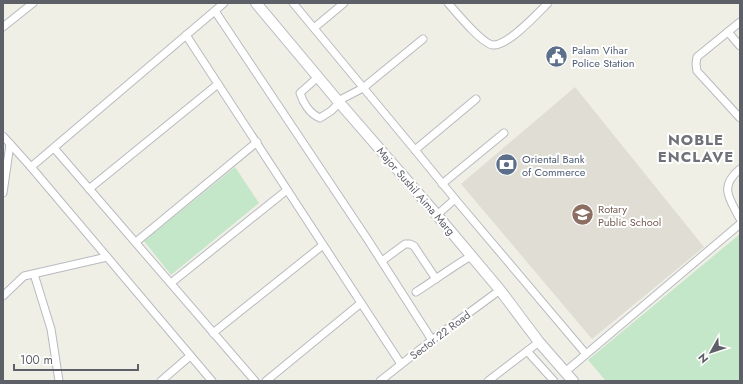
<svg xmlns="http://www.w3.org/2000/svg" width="743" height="384" viewBox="0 0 743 384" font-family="Jost,sans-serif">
  <rect width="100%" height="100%" fill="#f0efe6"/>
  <polygon fill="#e0ded4" points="575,87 704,247 592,339 461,184"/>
  <g fill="#c3e7c8">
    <polygon points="235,167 259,203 171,275 144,241"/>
    <polygon points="740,234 740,381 606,381 588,360"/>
  </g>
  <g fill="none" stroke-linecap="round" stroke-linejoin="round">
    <defs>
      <g id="street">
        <polyline points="293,3 415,150 455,199 586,354"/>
        <path d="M448,3c8,9 34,41 45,42 15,1 44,-31 55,-42"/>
        <polyline points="215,11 368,240 432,340"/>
        <polyline points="740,22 697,57 696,64 697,71 740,118"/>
        <polyline points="3,27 33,3"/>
        <polyline points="314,28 344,3"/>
        <polyline points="728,32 740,46"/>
        <polyline points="186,35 401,364"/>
        <path d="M318,77l-18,16c3,10 10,21 20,25l11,-7 5,-5 2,-5 25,-13 60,-49"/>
        <polyline points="3,136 31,167 212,381"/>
        <polyline points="54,148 255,381"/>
        <polyline points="415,150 476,99"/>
        <polyline points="31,167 224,3"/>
        <path d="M740,169c-22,18 -10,30 0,50"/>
        <polyline points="442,184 504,133"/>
        <polyline points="89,189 218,84"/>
        <polyline points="3,193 10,144"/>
        <polyline points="437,215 455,199"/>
        <polyline points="136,242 257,142"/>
        <polyline points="382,261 405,244 410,244 414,246 436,279"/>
        <polyline points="34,274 51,329 59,381"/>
        <polyline points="171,283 287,190"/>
        <path d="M416,292c19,-12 36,-25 55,-36"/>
        <polyline points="3,296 24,276 107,257"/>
        <polyline points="213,333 323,245"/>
        <polyline points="527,351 554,381"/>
        <polyline points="565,372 740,224"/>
        <polyline points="161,381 190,356"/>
        <polyline points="266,381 361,303"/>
        <polyline points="380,381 432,340 500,290"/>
        <polyline points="488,381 539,342"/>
      </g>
      <polyline id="secondary" points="256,3 338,101 437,215 500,290 539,342 573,381"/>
    </defs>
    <use href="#street" stroke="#b8bac0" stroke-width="9"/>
    <use href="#secondary" stroke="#b9bbc2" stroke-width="12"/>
    <use href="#street" stroke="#fff" stroke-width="7"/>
    <use href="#secondary" stroke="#fff" stroke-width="10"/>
  </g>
  <defs>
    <symbol id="civic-disc" viewBox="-11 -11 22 22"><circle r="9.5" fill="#5c6f8a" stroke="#fff"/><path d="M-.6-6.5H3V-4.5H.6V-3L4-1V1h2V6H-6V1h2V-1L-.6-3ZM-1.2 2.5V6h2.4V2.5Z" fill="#fff"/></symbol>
    <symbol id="bank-disc" viewBox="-11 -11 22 22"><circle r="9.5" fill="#5c6f8a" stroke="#fff"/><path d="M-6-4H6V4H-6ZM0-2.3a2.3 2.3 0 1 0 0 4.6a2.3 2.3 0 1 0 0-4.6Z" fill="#fff"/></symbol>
    <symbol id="school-disc" viewBox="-11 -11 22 22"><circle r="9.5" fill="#8d6e63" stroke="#fff"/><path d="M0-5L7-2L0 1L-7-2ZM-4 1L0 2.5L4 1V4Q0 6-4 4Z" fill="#fff"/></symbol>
  </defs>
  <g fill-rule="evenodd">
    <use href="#civic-disc" x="544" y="44" width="25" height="25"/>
    <use href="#bank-disc" x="494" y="152" width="25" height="25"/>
    <use href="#school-disc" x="570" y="202" width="25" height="25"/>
  </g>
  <g text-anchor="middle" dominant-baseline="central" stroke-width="4" stroke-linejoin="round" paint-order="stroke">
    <g font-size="11" fill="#4e5e75" stroke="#fff" text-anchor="start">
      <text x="572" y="50">Palam Vihar<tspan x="572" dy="13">Police Station</tspan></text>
      <text x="522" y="159">Oriental Bank<tspan x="522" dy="13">of Commerce</tspan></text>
    </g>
    <g font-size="11" fill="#5e6067" stroke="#fff">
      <text transform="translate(416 191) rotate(49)">Major Sushil Aima Marg</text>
      <text transform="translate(440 335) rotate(-37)">Sector 22 Road</text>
    </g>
    <g font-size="11" fill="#785e54" stroke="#fff" text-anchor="start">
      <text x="598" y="209">Rotary<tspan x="598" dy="13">Public School</tspan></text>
    </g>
    <g font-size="15" font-weight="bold" letter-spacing="1" fill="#6f7279" stroke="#fff">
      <text x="696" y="140">NOBLE<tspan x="696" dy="17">ENCLAVE</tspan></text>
    </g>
  </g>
  <rect width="743" height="384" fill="none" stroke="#5e6067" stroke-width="8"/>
  <g transform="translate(711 352) rotate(231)" stroke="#ffffff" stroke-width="3" paint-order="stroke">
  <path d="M0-3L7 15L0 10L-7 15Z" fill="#5e6067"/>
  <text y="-6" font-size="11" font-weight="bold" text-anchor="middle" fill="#5e6067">N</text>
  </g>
  <path d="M14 364v6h124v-6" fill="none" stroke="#5e6067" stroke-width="2"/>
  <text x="20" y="364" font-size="12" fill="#5e6067" stroke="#ffffff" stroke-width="3" paint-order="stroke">100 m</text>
</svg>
